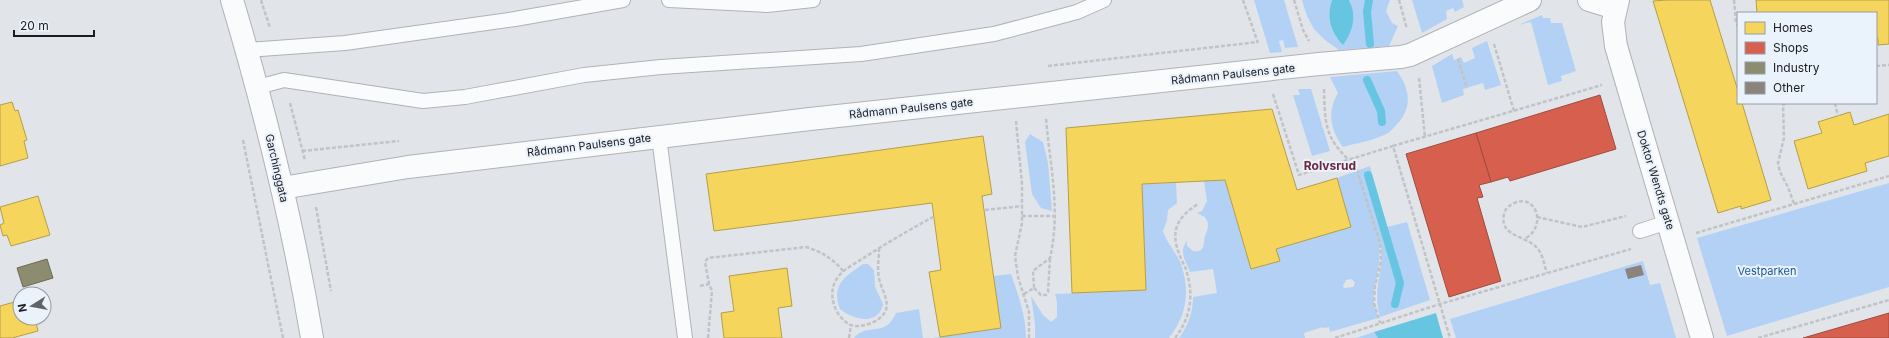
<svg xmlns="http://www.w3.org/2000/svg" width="1889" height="338" viewBox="0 0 1889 338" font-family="Inter,sans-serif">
  <rect width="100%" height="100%" fill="#e1e5ea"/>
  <g fill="#b2d1f4" fill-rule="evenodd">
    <polygon points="1254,0 1284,0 1298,47 1285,48 1283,40 1279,41 1282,52 1270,53"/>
    <path d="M1302,0h30c-5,15 -3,26 5,39l14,-36 -2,-3h41l-4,11 6,12 6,3 -9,20 -50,4 -14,-10 -11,-11 -7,-13z"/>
    <polygon points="1412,0 1462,0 1464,7 1455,12 1453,8 1446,11 1447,19 1422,33"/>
    <polygon points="1542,15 1543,18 1550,18 1551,23 1562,23 1576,71 1561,76 1562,81 1548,85 1531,22 1518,25"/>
    <polygon points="1487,41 1501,85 1485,90 1483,83 1463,89 1464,95 1442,103 1432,66 1452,54 1454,60 1461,57 1464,63 1475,58 1472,48"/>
    <path d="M1397,71c12,17 16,34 2,51 -3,3 -7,8 -11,11 -12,7 -31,10 -45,14 -13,-18 -16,-35 -5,-54l-8,-16z"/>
    <polygon points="1298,89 1311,89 1330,151 1312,156 1293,95 1300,95"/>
    <polygon points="1030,134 1043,142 1048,163 1052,211 1041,208 1032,194 1025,142"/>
    <path d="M1370,166l17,61 20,-5 23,78 -50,17c-9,-30 6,-47 0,-76l-1,22 -6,36 5,19 -48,14 -1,-5 -6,1v-1l-19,6 1,5h-126c9,-12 14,-26 14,-41l24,-4 -4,-24 -23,3c-4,-11 -12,-20 -3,-31v5l6,5c12,2 10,-6 12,-15 3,-8 5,-12 0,-19l-8,-4 5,-2 5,-10 -3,-20 21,-1 26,89 29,-8 -4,-12 75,-22 -14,-49zM1352,279l3,4 -2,4 -9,1 -1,-2 3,-6z"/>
    <path d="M1176,183l1,20 -9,7 -1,10 -4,11c4,13 15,23 19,36 8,27 4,49 -13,71h-134v-14l-4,-28 12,19 8,7 6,-5v-15l-2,-8 91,-4 -4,-106z"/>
    <polygon points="1889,183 1889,287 1727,336 1697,238"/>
    <polygon points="1643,261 1650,285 1660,283 1676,338 1456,338 1450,319"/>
    <path d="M863,264h5l6,6 1,17 8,17c-4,22 -30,16 -43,5 -9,-25 5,-32 23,-45z"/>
    <path d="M1011,274c7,20 15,42 15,64h-94l69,-10 -8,-52z"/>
    <path d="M919,309l4,29h-69c13,-16 32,0 42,-25z"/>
    <polygon points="1374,332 1378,338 1356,338"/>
  </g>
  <g fill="#66c6e1">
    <path d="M1332,0h17c8,16 4,31 -6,45 -13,-13 -17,-28 -11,-45z"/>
    <polygon points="1436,313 1443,338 1378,338 1374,332"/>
  </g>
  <g fill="#f6d55c" stroke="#b49e4a">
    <polygon points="1667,0 1710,0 1738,91 1738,103 1742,103 1771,200 1741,209 1741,206 1718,213 1653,1"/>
    <polygon points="1756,0 1889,0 1889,44 1878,45 1878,38 1876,38 1876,13 1757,13"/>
    <polygon points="12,102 15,111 18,110 27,140 24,141 28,158 0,166 0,105"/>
    <polygon points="1272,109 1297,190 1337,178 1351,227 1276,249 1280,261 1251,269 1225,180 1142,184 1146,290 1072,293 1066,128"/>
    <polygon points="1850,112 1854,125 1889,114 1889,156 1865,163 1867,171 1808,189 1794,141 1822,133 1818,122"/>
    <polygon points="983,136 992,194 982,196 1001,328 940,337 929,272 941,270 932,203 714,231 706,174"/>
    <polygon points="38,196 50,235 11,246 7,235 3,236 0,225 4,223 0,207"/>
    <polygon points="787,268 792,306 778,308 782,338 724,338 721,313 734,311 729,276"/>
    <polygon points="20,295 20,318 35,318 38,331 12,338 0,338 0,306 18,301 16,296"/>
  </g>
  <g fill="#d6604d" stroke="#9e4c40">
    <polygon points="1600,95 1616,149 1510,181 1508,177 1491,182 1476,133"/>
    <polygon points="1476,133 1491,182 1479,185 1483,197 1477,198 1501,281 1449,297 1406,154"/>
    <polygon points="1889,313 1889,338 1803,338"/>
  </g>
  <polygon fill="#8c8c6e" stroke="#6a6a57" points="47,259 53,278 23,287 17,268"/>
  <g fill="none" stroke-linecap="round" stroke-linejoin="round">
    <g stroke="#66c6e1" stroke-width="8">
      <polyline points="1369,0 1367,12 1370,44"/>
      <polyline points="1367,80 1381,111 1382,122"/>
      <polyline points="1368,175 1400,283 1395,304"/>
    </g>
  </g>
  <polygon fill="#8c837c" points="1641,265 1644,275 1628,279 1625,269"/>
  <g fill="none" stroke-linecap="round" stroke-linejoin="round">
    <defs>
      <g id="lane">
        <polyline points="669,0 767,5 813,0"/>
        <polyline points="247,50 345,43 515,19 623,0"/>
        <polyline points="258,87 284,80 423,101 465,97 584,75 661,67 861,54 994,34 1077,12 1104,0"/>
        <polyline points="659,137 685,338"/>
        <polyline points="1640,231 1668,222"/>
      </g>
      <g id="street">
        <polyline points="1589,0 1615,8"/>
        <polyline points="1618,0 1613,22 1616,46 1702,338"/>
        <polyline points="282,188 408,167 810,119 1319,64 1401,57 1410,55 1530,0"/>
      </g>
      <path id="secondary" d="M232,0c33,111 61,224 80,338"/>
    </defs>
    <use href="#lane" stroke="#afb2b6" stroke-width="16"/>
    <use href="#street" stroke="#afb2b6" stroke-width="24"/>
    <use href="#secondary" stroke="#afb2b6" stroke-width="24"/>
    <g stroke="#c1c3c6" stroke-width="2.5" stroke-dasharray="4 2" stroke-linecap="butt">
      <polyline points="261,0 270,28"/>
      <polyline points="1243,0 1258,43"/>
      <polyline points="1294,0 1303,30 1309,41"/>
      <polyline points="1399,0 1407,29"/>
      <polyline points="1734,0 1736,23 1738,26"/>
      <polyline points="1494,44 1514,111"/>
      <polyline points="1458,59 1467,88"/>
      <polyline points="1048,66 1258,42"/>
      <polyline points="1876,66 1889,65"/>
      <polyline points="1419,78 1425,137"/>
      <path d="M1324,89c1,32 0,48 25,71"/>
      <polyline points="1273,94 1299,175 1393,146 1450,338"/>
      <polyline points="290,103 305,160"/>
      <polyline points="1786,103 1783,105 1784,138 1778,163 1780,172 1788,187 1794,204"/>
      <polyline points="1835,103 1838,116"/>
      <polyline points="1016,121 1022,184 1022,223 1015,256 1018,277 1029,312 1029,338"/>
      <polyline points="243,140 283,338"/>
      <polyline points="1393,146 1602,85"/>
      <polyline points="302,151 399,141"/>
      <polyline points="1353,158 1380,243 1381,261 1375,286 1374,303 1380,323"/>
      <polyline points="316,207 331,291"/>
      <polyline points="985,210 1022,206"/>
      <polyline points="1022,216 1054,216"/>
      <polyline points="1537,217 1582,227 1626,216"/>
      <polyline points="1696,233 1889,176"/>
      <path d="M1526,238c20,-12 11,-42 -9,-36 -6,2 -12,6 -13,12 -5,23 22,21 33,34 6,6 7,17 10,25"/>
      <path d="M879,248c0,10 -2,21 0,30 2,11 10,21 7,32 -4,12 -29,21 -39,13 -14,-10 -20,-32 -9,-46 6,-8 16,-13 24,-18 23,-15 47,-29 71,-42"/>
      <polyline points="700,286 709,284"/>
      <polyline points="1034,288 1041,295 1046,295 1048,292 1050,258"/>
      <path d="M1024,294l10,-6 -1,-17 17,-13c11,-49 0,-91 -4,-140"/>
      <path d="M708,338l4,-47 -3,-7 -4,-22 3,-4 98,-11c16,5 26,11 37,24"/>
      <polyline points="849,338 851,325"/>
      <path d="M1175,338c15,-19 19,-41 12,-65 -1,-6 -5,-11 -7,-17 -10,-24 -4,-38 18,-52"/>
      <polyline points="1335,338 1440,304 1631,249"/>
      <polyline points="1758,338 1889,300"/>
    </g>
    <use href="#lane" stroke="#fafbfc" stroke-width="14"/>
    <use href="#street" stroke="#fafbfc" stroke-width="22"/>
    <use href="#secondary" stroke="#fafbfc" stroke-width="22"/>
  </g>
  <g text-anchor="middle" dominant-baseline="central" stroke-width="4" stroke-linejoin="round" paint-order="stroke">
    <g font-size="11" fill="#1a1c20" stroke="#eaf2fc">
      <text transform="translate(1233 74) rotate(-6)">Rådmann Paulsens gate</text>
      <text transform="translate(911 108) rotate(-6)">Rådmann Paulsens gate</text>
      <text transform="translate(589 145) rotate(-7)">Rådmann Paulsens gate</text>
      <text transform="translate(277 168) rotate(77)">Garchinggata</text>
      <text transform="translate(1656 180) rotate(73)">Doktor Wendts gate</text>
    </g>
    <g font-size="11" fill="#185797" stroke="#eaf2fc">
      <text x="1767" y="271">Vestparken</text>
    </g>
    <g font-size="12" font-weight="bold" fill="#6c273c" stroke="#eaf2fc">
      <text x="1330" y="165">Rolvsrud</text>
    </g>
  </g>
  <rect x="1737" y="12" width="140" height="92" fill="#eaf2fc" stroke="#979ca4"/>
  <rect x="1745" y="22" width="20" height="12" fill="#f6d55c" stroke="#979ca4"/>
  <text x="1773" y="32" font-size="12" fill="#1a1c20">Homes</text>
  <rect x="1745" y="42" width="20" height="12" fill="#d6604d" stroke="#979ca4"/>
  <text x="1773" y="52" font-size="12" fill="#1a1c20">Shops</text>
  <rect x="1745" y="62" width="20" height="12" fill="#8c8c6e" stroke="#979ca4"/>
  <text x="1773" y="72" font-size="12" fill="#1a1c20">Industry</text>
  <rect x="1745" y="82" width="20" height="12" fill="#8c837c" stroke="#979ca4"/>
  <text x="1773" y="92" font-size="12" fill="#1a1c20">Other</text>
  <g transform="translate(32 306) rotate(259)"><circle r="19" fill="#eaf2fc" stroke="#979ca4"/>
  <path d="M0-3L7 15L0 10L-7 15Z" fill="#606267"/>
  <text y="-6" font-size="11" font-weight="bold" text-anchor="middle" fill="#1a1c20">N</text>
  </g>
  <path d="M14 30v6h80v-6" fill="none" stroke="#1a1c20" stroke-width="2"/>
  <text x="20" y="30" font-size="12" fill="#1a1c20" stroke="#eaf2fc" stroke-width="3" paint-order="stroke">20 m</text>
</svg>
